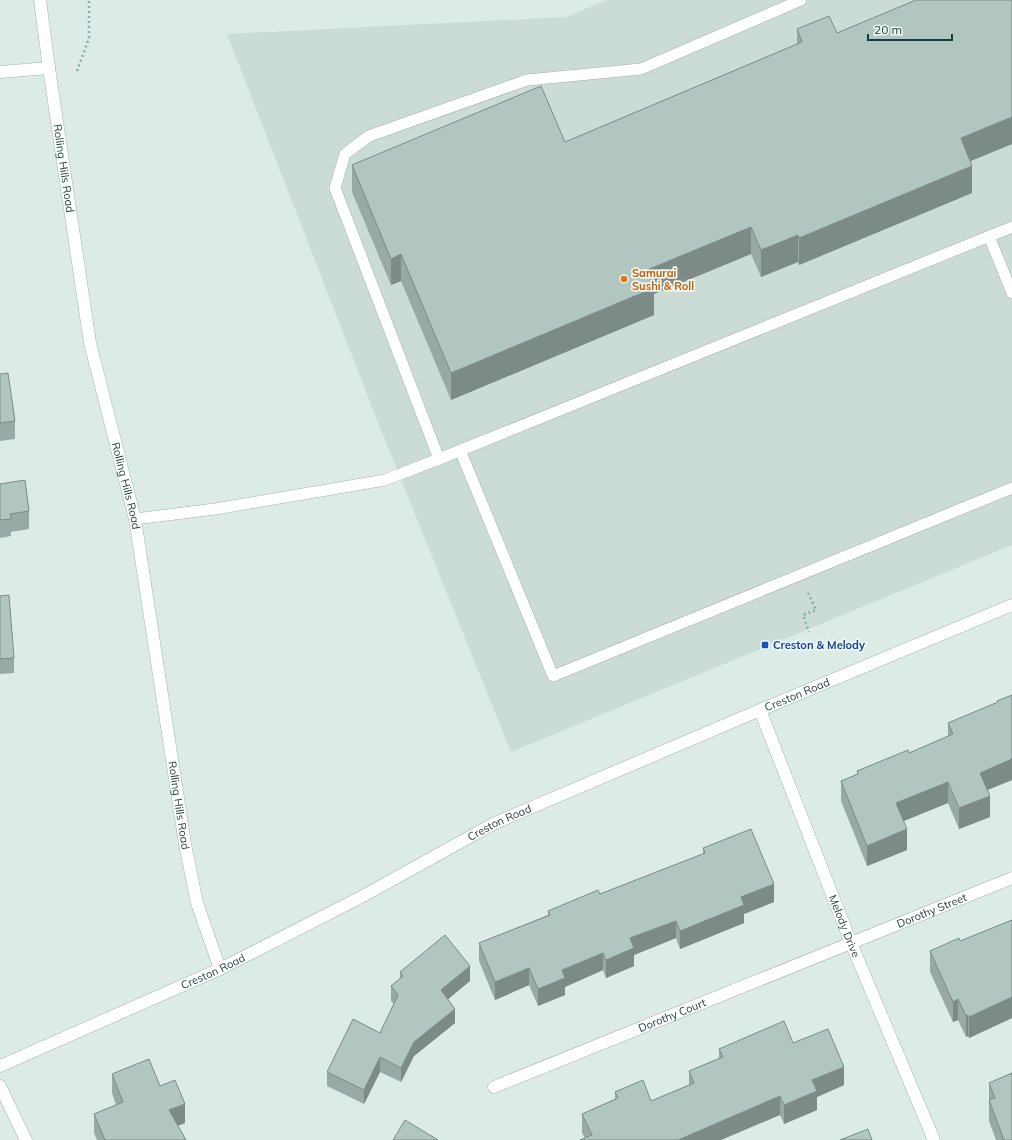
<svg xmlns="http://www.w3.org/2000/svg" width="1012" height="1140" viewBox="0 0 1012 1140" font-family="Mulish,sans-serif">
  <rect width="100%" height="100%" fill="#ddebe7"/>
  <polygon fill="#cbdbd6" points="607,0 1012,0 1012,545 511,752 377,420 227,34 566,17"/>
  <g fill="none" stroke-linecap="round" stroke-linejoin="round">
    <defs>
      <g id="lane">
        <polyline points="989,236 1012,293"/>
        <polyline points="460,450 553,676 1012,488"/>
        <polyline points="439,459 335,188 345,154 369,136 527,80 641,69 801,0"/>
        <polyline points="135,519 215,509 385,480 439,459 1012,227"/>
      </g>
      <g id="street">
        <polyline points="0,72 49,68"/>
        <polyline points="0,1086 26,1140"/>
        <path id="s1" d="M494,1087l518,-209"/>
      </g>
      <g id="secondary">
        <path id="s2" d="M40,0l9,68 41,275 45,176 50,325 12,59 23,66"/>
        <path id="s3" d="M760,710l91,233 83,197"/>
        <path id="s4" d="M0,1066l220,-97 143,-73 132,-73 265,-113 252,-105"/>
      </g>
    </defs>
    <use href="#lane" stroke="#a0b3af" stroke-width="12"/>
    <use href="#street" stroke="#a0b3af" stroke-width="13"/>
    <use href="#secondary" stroke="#9bb8b2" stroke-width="13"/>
    <g stroke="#79b3aa" stroke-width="2.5" stroke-dasharray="2 3" stroke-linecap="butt">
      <polyline points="77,71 89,38 89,0"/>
      <polyline points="808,593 816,610 803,615 809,632"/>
    </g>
    <use href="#lane" stroke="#fff" stroke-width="11"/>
    <use href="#street" stroke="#fff" stroke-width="12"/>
    <use href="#secondary" stroke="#fff" stroke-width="12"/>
  </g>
  <g fill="#99aaa6">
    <polygon points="797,29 837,33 1012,144 970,161 972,193 799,265 798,262 761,277 751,254 654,294 654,315 451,400 401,281 391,285 352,192 352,165 565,142 797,44"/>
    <polygon points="0,374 15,421 15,439 0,441"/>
    <polygon points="0,484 29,511 29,529 11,532 11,536 0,538"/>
    <polygon points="0,596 14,658 14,673 0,674"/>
    <polygon points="1012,695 1012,780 987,790 990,817 959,829 948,803 904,821 907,850 867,866 841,801 841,781 857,774 857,771 909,753 948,736 948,723 997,703 997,701"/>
    <polygon points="703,848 774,902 744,914 744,923 680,949 676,938 634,955 634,966 606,978 603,970 565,987 565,995 538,1006 529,985 495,1000 479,961 479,943 548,915 548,911 600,894 703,854"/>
    <polygon points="1012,920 1012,1018 969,1038 968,1036 966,1037 958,1020 953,1022 930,972 930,951 960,941"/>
    <polygon points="400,972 470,981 448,999 455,1023 414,1056 401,1082 380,1072 364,1104 327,1086 327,1072 380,1033 394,1004 391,1001 391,986 400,979"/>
    <polygon points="793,1043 844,1085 817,1097 817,1110 784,1124 780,1115 585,1138 582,1133 582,1114 615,1099 615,1092 651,1101 689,1085 689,1071 719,1058 719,1049"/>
    <polygon points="1012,1073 1012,1140 996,1140 989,1121 989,1083"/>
    <polygon points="112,1074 160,1086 185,1123 178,1126 186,1140 97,1140 94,1133 94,1114 116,1105 112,1093"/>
  </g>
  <g fill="#7d8b87">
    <polygon points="1012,117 1012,144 961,165 961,138"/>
    <polygon points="972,166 972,193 799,265 799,238"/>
    <polygon points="751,227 751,254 654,294 654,315 451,400 451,373 647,270"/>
    <polygon points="798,235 798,262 761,277 761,250"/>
    <polygon points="401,254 401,281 391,285 391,259"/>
    <polygon points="1012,759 1012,780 980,793 980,773"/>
    <polygon points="948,782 948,803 896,824 896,803"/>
    <polygon points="990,796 990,817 959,829 959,808"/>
    <polygon points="907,829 907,850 867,866 867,846"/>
    <polygon points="774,884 774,902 744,914 744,923 680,949 680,931 741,897"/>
    <polygon points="676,921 676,938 634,955 634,966 606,978 606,960 630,938"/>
    <polygon points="603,953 603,970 565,987 565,995 538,1006 538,989 562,970"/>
    <polygon points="470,966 470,981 441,1005 441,990"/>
    <polygon points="529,968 529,985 495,1000 495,982"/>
    <polygon points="1012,997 1012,1018 969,1038 969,1017"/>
    <polygon points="958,999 958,1020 953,1022 953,1002"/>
    <polygon points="455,1009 455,1023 414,1056 401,1082 401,1068 414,1042"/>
    <polygon points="968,1015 968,1036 966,1037 966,1016"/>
    <polygon points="380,1057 380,1072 364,1104 364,1090"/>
    <polygon points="844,1067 844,1085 817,1097 817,1110 784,1124 784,1105 812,1080"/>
    <polygon points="780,1096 780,1115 721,1140 678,1140"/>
    <polygon points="185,1104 185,1123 169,1129 169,1110"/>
  </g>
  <g fill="#b2c6c1" stroke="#7d8b87">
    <polygon points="916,0 1012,0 1012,117 961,138 972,166 799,238 798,235 761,250 751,227 647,270 654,288 451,373 401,254 391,259 352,165 541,86 565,142 802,42 797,29 829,16 837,33"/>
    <polygon points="8,373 15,421 0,423 0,374"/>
    <polygon points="25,480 29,511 10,514 11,519 0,520 0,484"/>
    <polygon points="9,595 14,658 0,659 0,596"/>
    <polygon points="1012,695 1012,759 980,773 990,796 959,808 948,782 896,803 907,829 867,846 841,781 858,774 857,771 908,750 909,753 953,734 948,723 998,702 997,701"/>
    <polygon points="751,829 774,884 741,897 744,905 680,931 676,921 630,938 634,948 606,960 603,953 562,970 565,978 538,989 529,968 495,982 479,943 550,915 548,911 598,890 600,894 705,853 703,848"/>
    <polygon points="1012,920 1012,997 969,1017 968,1015 966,1016 958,999 953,1002 930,951 959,938 960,941"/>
    <polygon points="445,935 470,966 441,990 455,1009 414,1042 401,1068 380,1057 364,1090 327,1072 353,1019 380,1033 398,995 391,986 403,976 400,972"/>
    <polygon points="784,1021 793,1043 828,1029 844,1067 812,1080 817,1091 784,1105 780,1096 678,1140 580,1140 592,1135 582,1114 618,1098 615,1092 643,1080 651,1101 694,1083 689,1071 723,1057 719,1049"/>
    <polygon points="149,1059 160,1086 175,1080 185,1104 169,1110 186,1140 105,1140 94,1114 123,1102 112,1074"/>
    <polygon points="1012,1073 1012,1140 1004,1140 989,1100 995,1098 989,1083"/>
    <polygon points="405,1120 438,1140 393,1140"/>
    <polygon points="868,1129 872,1140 840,1140"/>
  </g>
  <circle fill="#e8710a" stroke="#edf7f4" stroke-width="1.5" cx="624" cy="279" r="4"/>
  <rect fill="#1a4fb4" stroke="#edf7f4" stroke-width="1.5" x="761" y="641" width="8" height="8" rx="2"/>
  <g text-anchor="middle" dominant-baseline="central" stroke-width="3.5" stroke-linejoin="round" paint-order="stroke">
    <g font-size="11" fill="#1d3c39" stroke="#edf7f4">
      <text stroke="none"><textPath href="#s2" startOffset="170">Rolling Hills Road</textPath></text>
      <text stroke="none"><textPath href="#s2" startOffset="494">Rolling Hills Road</textPath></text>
      <text stroke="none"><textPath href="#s4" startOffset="880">Creston Road</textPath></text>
      <text stroke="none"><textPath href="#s2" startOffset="818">Rolling Hills Road</textPath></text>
      <text stroke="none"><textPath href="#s4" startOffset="556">Creston Road</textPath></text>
      <text stroke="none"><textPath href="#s1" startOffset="472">Dorothy Street</textPath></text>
      <text stroke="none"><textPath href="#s3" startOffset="232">Melody Drive</textPath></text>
      <text stroke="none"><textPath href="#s4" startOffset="233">Creston Road</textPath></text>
      <text stroke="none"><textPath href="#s1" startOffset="192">Dorothy Court</textPath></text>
    </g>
    <g font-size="11" font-weight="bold" fill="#c56008" stroke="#edf7f4" text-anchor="start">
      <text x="632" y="273">Samurai<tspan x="632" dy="13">Sushi &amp; Roll</tspan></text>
    </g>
    <g font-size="11" font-weight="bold" fill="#164399" stroke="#edf7f4" text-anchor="start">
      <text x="773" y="645">Creston &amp; Melody</text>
    </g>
  </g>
  <path d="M868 34v6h84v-6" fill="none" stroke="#1d3c39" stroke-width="2"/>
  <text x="874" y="34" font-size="12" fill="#1d3c39" stroke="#edf7f4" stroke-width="3" paint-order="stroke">20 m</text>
</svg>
